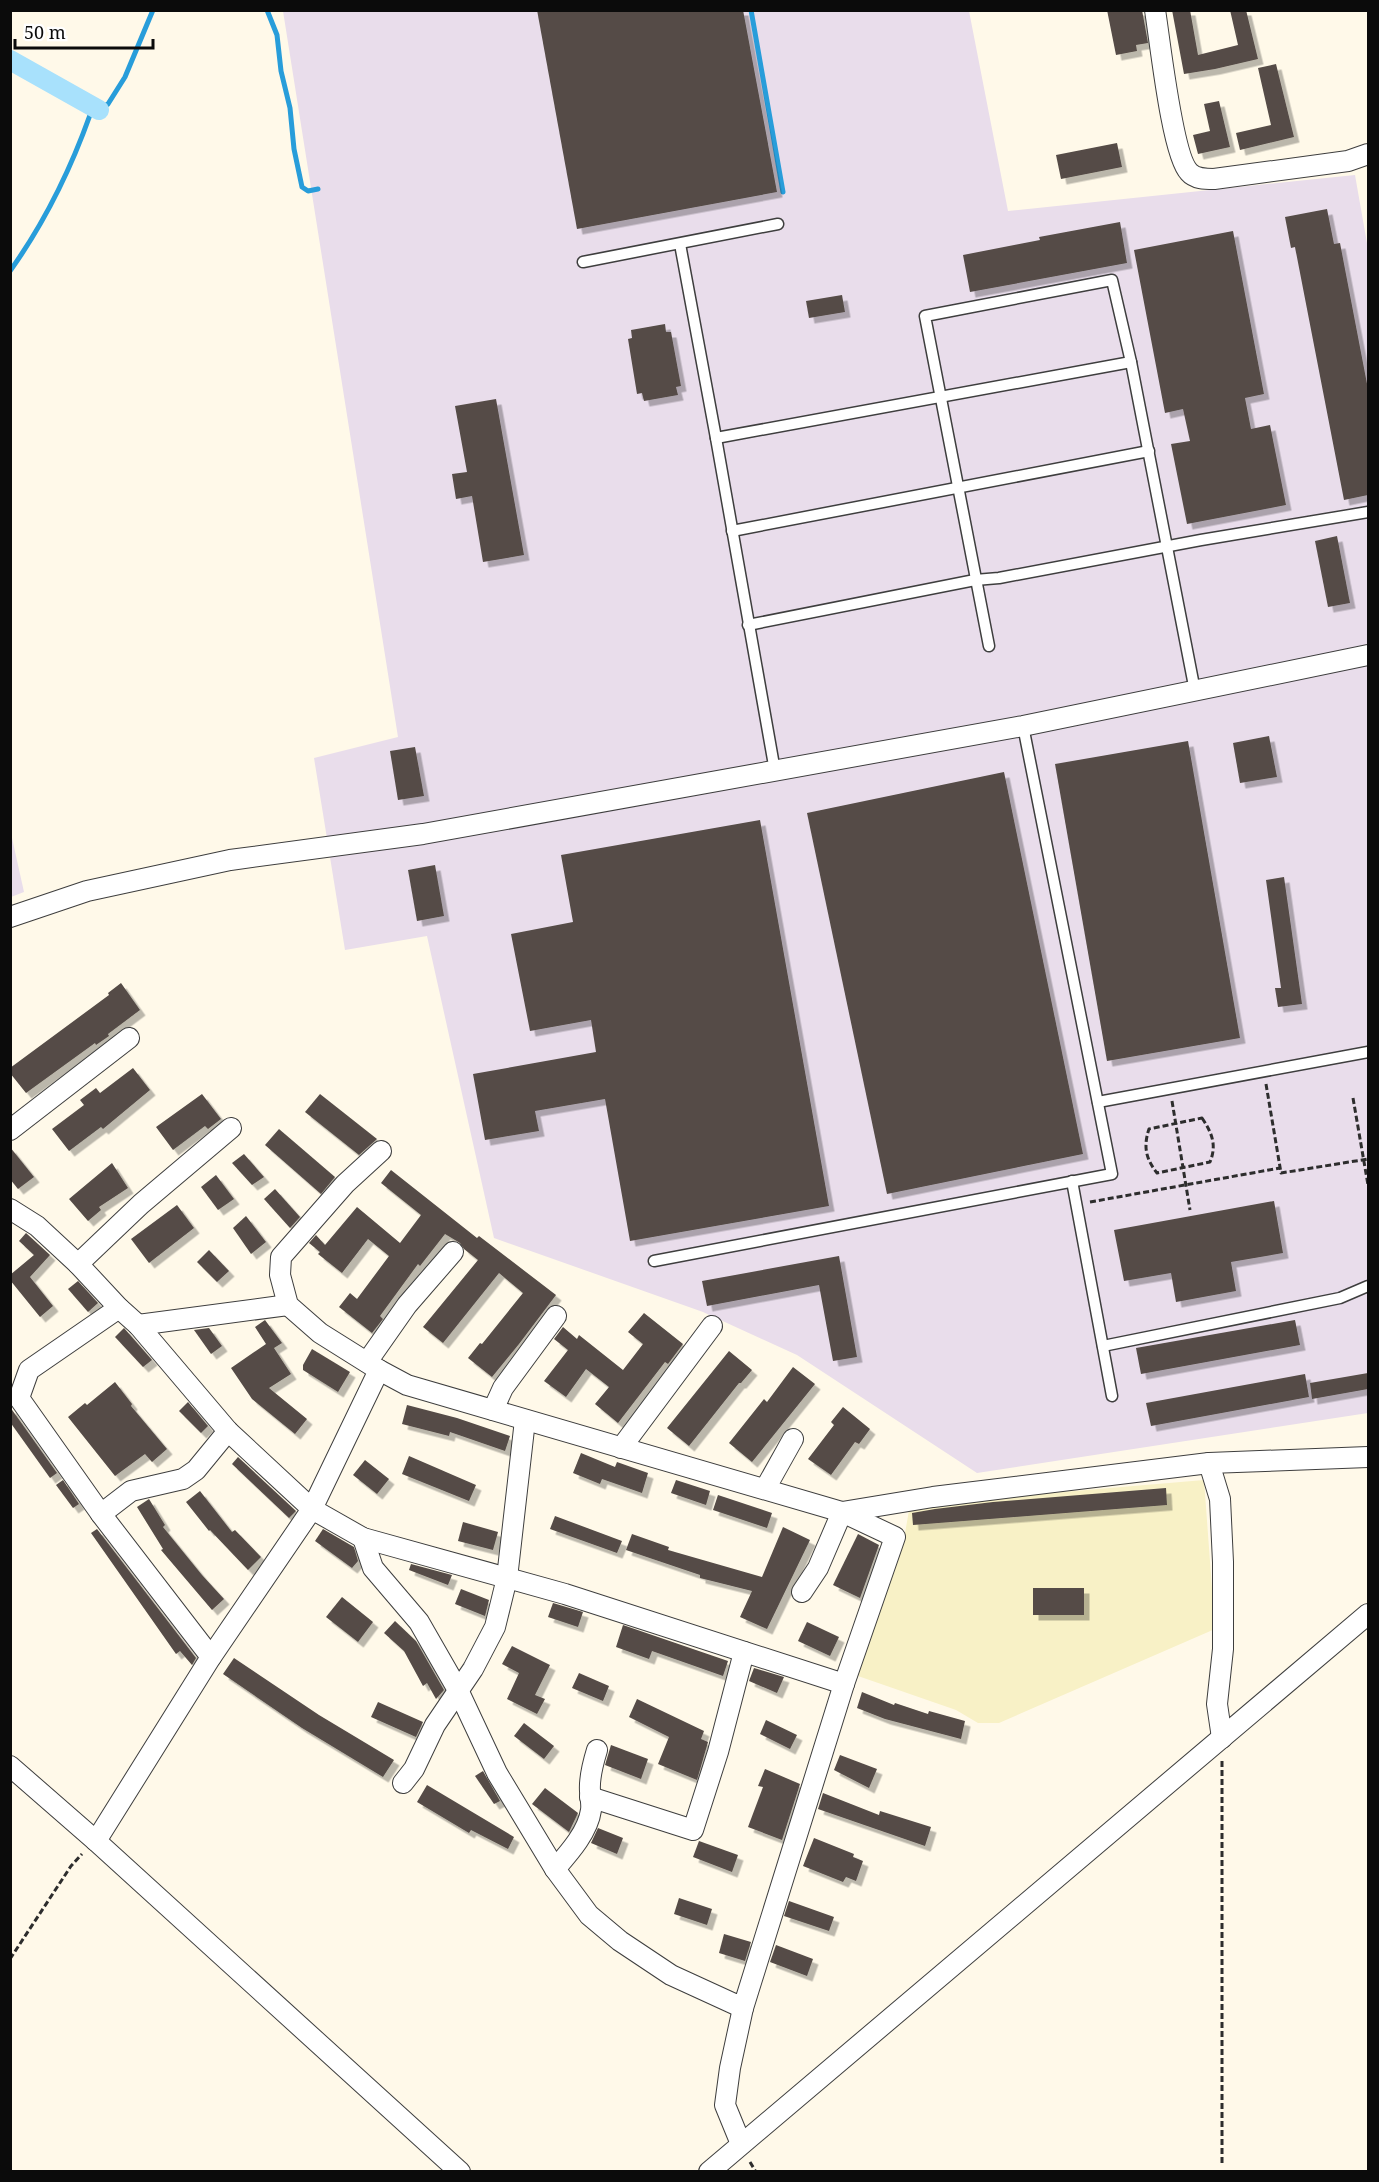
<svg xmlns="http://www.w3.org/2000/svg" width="1379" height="2182" viewBox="0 0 1379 2182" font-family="'Noto Serif',serif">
  <defs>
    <filter id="shadow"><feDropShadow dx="5.5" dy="5.5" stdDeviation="0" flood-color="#0004"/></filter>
  </defs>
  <rect width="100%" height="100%" fill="#fff9e9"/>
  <g fill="#e9ddeb">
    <polygon points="283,11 969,11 1008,211 1355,175 1368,249 1368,1413 977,1473 797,1355 703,1312 494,1238 427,936 345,950 314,758 398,737"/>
    <polygon points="10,829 24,892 11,897 10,897"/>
  </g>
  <polygon fill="#f8f1c6" points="1204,1480 1215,1629 999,1723 978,1723 956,1710 858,1676 905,1533 910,1505"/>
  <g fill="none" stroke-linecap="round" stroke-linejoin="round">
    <g stroke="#289dda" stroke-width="5">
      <polyline points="267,10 277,35 281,71 290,108 294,149 302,187 308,191 318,189"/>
      <polyline points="751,10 783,192"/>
      <path d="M10,271c35,-49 60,-100 80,-156l18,-11 17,-27 28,-67"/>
    </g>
    <polyline stroke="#a8e1fc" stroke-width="20" points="10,60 99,110"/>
  </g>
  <g fill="#544b46" filter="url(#shadow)">
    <polygon points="537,10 743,10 777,192 577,229"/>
    <polygon points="1107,10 1142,10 1148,43 1136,45 1137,51 1116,55"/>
    <polygon points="1172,10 1190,10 1198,55 1238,45 1230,10 1246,10 1258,59 1215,69 1184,74"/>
    <polygon points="1276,64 1294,137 1240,150 1236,133 1271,125 1258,68"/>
    <polygon points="1219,101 1230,147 1198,154 1193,135 1210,131 1204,104"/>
    <polygon points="1117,143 1122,167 1061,179 1056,155"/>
    <polygon points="1327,209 1334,244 1340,243 1368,389 1368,495 1344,500 1295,247 1291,248 1285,217"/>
    <polygon points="1120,222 1127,263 970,292 963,255 1040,240 1039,237"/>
    <polygon points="1233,231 1264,394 1245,398 1251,429 1270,425 1286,505 1187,524 1171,444 1190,441 1183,409 1165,413 1134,250"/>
    <polygon points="842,295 845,312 809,318 806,301"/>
    <polygon points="665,324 666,332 671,332 681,386 676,387 678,395 644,401 642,393 637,394 628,339 632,338 631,330"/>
    <polygon points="496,399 524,555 483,562 472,496 456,499 452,474 467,472 455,406"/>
    <polygon points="1337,536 1350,603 1328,607 1315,541"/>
    <polygon points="1269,736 1277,777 1240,783 1233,743"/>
    <polygon points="1188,741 1240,1038 1107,1061 1055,764"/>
    <polygon points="415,747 424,796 398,800 390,751"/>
    <polygon points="1004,772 1083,1154 887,1194 807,813"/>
    <polygon points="760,820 829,1206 630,1241 605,1099 535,1111 539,1131 485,1140 473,1074 596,1052 591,1020 530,1031 511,934 573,922 561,855"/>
    <polygon points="435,865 444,916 417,921 408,870"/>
    <polygon points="1284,877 1302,1004 1278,1007 1275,988 1281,988 1266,880"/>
    <polygon points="121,983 140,1010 108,1034 109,1036 96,1045 95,1043 26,1093 10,1073 10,1068 109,995 108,993"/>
    <polygon points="133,1068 150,1090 103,1129 101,1127 69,1151 52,1129 84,1105 80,1100 96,1088 100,1093"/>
    <polygon points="202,1094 221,1119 208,1129 205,1126 173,1150 156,1127"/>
    <polygon points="320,1094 377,1139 359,1155 305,1112"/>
    <polygon points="279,1129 335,1177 321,1194 265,1145"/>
    <polygon points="10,1147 34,1177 18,1189 10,1179"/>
    <polygon points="244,1154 264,1177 252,1185 232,1163"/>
    <polygon points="112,1163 128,1188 99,1207 101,1210 88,1221 69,1199"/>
    <polygon points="391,1170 477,1238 479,1236 556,1295 519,1344 492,1377 468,1358 480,1343 482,1344 523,1293 499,1273 443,1343 423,1327 478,1260 464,1249 460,1243 445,1234 420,1266 418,1264 380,1316 383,1319 372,1333 339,1307 350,1293 357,1299 389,1256 368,1239 342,1273 318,1254 320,1252 309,1243 316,1235 325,1245 357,1207 400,1243 421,1215 381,1183"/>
    <polygon points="216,1175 234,1199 218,1210 201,1187"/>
    <polygon points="275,1189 300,1217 290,1228 264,1199"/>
    <polygon points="1274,1201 1283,1253 1231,1262 1236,1291 1176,1302 1171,1273 1124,1281 1114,1230"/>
    <polygon points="177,1205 194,1228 149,1263 131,1239"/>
    <polygon points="246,1216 266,1242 251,1254 233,1228"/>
    <polygon points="26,1233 50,1255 30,1277 53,1306 40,1317 10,1280 10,1275 34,1255 19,1241"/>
    <polygon points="209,1250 229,1271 217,1282 197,1262"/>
    <polygon points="839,1256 857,1357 833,1361 819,1285 707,1306 702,1281"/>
    <polygon points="78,1281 98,1303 88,1312 68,1289"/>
    <polygon points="644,1313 683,1344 668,1364 665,1362 618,1423 595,1404 609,1387 586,1369 566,1397 544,1381 568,1350 554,1339 563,1327 577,1339 579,1335 623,1370 643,1344 628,1332"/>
    <polygon points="265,1320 282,1343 274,1348 291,1374 269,1388 307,1419 295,1434 252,1399 231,1368 266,1344 255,1327"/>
    <polygon points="1295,1320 1300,1345 1141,1374 1136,1348"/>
    <polygon points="124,1328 152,1360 143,1367 115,1337"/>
    <polygon points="209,1328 222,1346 211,1354 194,1330"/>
    <polygon points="312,1349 350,1372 338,1392 303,1370 303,1365"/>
    <polygon points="729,1351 752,1370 741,1383 739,1383 689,1446 667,1428"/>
    <polygon points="793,1367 815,1384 752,1462 729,1443 764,1399 767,1402"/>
    <polygon points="1368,1373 1368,1389 1312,1399 1310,1383"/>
    <polygon points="1305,1374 1309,1397 1151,1426 1146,1403"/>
    <polygon points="115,1382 132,1404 131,1406 167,1449 152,1462 145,1454 115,1476 68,1417 85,1403 87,1405"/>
    <polygon points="188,1402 208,1426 201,1433 179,1411"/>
    <polygon points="407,1405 457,1418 510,1436 505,1451 450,1432 449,1436 402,1424"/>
    <polygon points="10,1407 57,1473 50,1478 10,1422"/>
    <polygon points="843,1407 870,1429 859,1444 855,1442 831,1475 808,1459 834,1425 831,1422"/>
    <polygon points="581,1453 615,1467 617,1462 648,1473 642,1493 602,1479 600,1484 573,1473"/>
    <polygon points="409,1456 476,1485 469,1501 402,1474"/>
    <polygon points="238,1457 296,1511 289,1518 232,1464"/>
    <polygon points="365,1460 389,1479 377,1494 353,1475"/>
    <polygon points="63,1480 79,1504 73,1508 56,1485"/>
    <polygon points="676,1480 710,1491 706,1505 671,1493"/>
    <polygon points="1166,1488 1167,1505 913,1525 912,1513 935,1509 993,1502"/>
    <polygon points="200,1491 232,1532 235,1530 261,1557 248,1570 210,1530 209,1531 186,1502"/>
    <polygon points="718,1495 772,1513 767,1528 713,1510"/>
    <polygon points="149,1499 165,1525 163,1527 202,1575 224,1599 212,1610 161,1550 163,1549 137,1507"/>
    <polygon points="555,1516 622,1541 617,1553 550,1529"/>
    <polygon points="463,1522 498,1532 493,1550 458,1541"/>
    <polygon points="783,1527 810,1540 767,1629 740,1617 752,1591 700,1578 700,1575 626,1550 632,1534 669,1547 668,1550 762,1577"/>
    <polygon points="97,1529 196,1658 192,1665 180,1651 176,1654 91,1533"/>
    <polygon points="323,1529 354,1547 358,1561 352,1568 315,1541"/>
    <polygon points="858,1534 879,1545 860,1598 833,1585"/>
    <polygon points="411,1564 452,1575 448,1585 409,1570"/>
    <rect x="1033" y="1588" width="51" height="27"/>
    <polygon points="461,1589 489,1600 485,1616 455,1604"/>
    <polygon points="342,1597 373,1622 358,1642 326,1617"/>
    <polygon points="553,1603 583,1612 578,1627 548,1617"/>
    <polygon points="395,1621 416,1641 444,1690 436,1699 427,1683 423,1686 404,1651 384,1633"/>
    <polygon points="807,1622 839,1637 830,1656 798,1641"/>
    <polygon points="623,1625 728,1661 723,1676 652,1651 649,1659 616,1647"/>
    <polygon points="512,1646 550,1665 535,1695 545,1699 537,1714 507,1699 519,1673 502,1664"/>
    <polygon points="234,1658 319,1715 394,1760 383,1777 302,1728 223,1674"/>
    <polygon points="754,1668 784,1677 777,1693 749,1681"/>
    <polygon points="579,1673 609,1686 603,1701 572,1688"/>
    <polygon points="862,1692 894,1705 895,1703 928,1714 929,1711 965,1721 961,1739 885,1719 857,1708"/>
    <polygon points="637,1699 704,1731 701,1739 708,1742 697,1780 658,1764 669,1737 629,1717"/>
    <polygon points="378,1702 423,1722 416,1737 371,1717"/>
    <polygon points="766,1720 797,1735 790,1749 760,1734"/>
    <polygon points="524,1723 554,1746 544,1759 514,1736"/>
    <polygon points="611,1745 648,1759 641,1779 605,1765"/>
    <polygon points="840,1755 877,1769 869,1788 834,1770"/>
    <polygon points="765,1769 800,1784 782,1840 748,1827 763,1787 758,1786"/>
    <polygon points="483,1771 500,1801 494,1804 475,1776"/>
    <polygon points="427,1785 514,1837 508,1849 471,1830 469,1833 417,1802"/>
    <polygon points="545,1788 578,1813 569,1832 532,1804"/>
    <polygon points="823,1793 879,1815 880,1811 931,1827 925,1846 818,1809"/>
    <polygon points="598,1828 623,1838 617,1854 591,1843"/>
    <polygon points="814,1838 854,1854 853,1857 863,1861 856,1881 846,1877 843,1882 803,1866"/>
    <polygon points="699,1841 738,1855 732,1872 693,1857"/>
    <polygon points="679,1898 712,1909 707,1925 674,1914"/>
    <polygon points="789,1901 834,1917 829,1931 784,1916"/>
    <polygon points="724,1934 751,1942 745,1961 719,1953"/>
    <polygon points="776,1945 813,1959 807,1976 770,1962"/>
  </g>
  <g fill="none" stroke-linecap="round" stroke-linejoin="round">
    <defs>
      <g id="service">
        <polyline points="680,244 716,438 775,771"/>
        <polyline points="583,262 778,224"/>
        <polyline points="716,438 1131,362"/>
        <polyline points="732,531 1149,451"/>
        <polyline points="748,625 975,580 999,578 1201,540 1368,512"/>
        <polyline points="989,646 925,316 1112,280 1131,362 1195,691"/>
        <polyline points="1098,1102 1368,1052"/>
        <polyline points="1072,1181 1112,1396"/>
        <polyline points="654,1261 1112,1174 1023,726"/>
        <polyline points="1103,1346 1340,1298 1368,1286"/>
      </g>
      <g id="minor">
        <path d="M1155,10c5,30 17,145 34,162 6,7 16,7 25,7l134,-18 20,-7"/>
        <polyline points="10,917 87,891 230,860 423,834 1023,726 1368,655"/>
        <polyline points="10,1130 129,1038"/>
        <polyline points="10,1209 37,1226 78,1264 119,1308 138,1325 228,1431 312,1509 363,1538 565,1594 844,1684 895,1537 842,1512 407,1385 379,1370 312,1509 211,1657 96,1841"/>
        <polyline points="78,1264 141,1204 231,1128"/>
        <polyline points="119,1308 29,1370 19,1398 101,1514 211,1657"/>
        <polyline points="138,1325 288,1305"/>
        <polyline points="367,1362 407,1305 453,1252"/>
        <polyline points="379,1370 320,1333 288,1305 280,1275 281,1257 345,1184 381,1151"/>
        <polyline points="493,1410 503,1388 556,1316"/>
        <polyline points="621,1448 712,1326"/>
        <polyline points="1209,1463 1220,1499 1223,1562 1223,1649 1217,1704 1222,1738"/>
        <polyline points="765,1489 793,1439"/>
        <polyline points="101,1514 131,1491 183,1479 196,1470 228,1431"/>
        <polyline points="363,1538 373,1568 419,1622 458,1690 497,1773 555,1869 589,1915 620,1941 671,1975 743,2008 844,1684"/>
        <polyline points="802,1592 818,1568 842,1512 933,1497 1209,1463 1368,1457"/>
        <polyline points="10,1766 96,1841 460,2172"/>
        <polyline points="403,1783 414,1769 435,1725 473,1669 495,1627 507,1578 525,1420"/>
        <polyline points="590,1797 693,1830 718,1752 744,1652"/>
        <path d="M555,1869c14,-16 33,-37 36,-59 1,-6 -1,-13 -1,-19 -1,-14 3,-28 7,-41"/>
        <polyline points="741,2144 725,2105 730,2068 743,2008"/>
        <polyline points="709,2172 1368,1614"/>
      </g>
    </defs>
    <use href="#service" stroke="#3e3e3e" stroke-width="13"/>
    <use href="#minor" stroke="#3e3e3e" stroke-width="22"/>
    <g stroke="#2d2d2d" stroke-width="3" stroke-dasharray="6 3" stroke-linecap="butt">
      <polyline points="1266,1084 1281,1173 1368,1159"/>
      <polyline points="1353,1098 1368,1185"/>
      <polyline points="1172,1101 1190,1210"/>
      <path d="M1202,1118c10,15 15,27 8,44l-53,11c-11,-14 -14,-26 -8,-44z"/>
      <polyline points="1090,1202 1280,1168"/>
      <polyline points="1222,1761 1222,2166"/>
      <polyline points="10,1959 71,1866 82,1854"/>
      <polyline points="750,2162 756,2172"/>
    </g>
    <use href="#service" stroke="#fff" stroke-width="10"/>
    <use href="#minor" stroke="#fff" stroke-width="20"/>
  </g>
  <rect width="1379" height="2182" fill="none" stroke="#0b0b0b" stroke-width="24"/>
  <path d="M15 39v9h138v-9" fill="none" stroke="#0b0b0b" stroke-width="3"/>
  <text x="24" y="39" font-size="18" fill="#0b0b0b" stroke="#ffffff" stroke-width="4.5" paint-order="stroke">50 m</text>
</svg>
